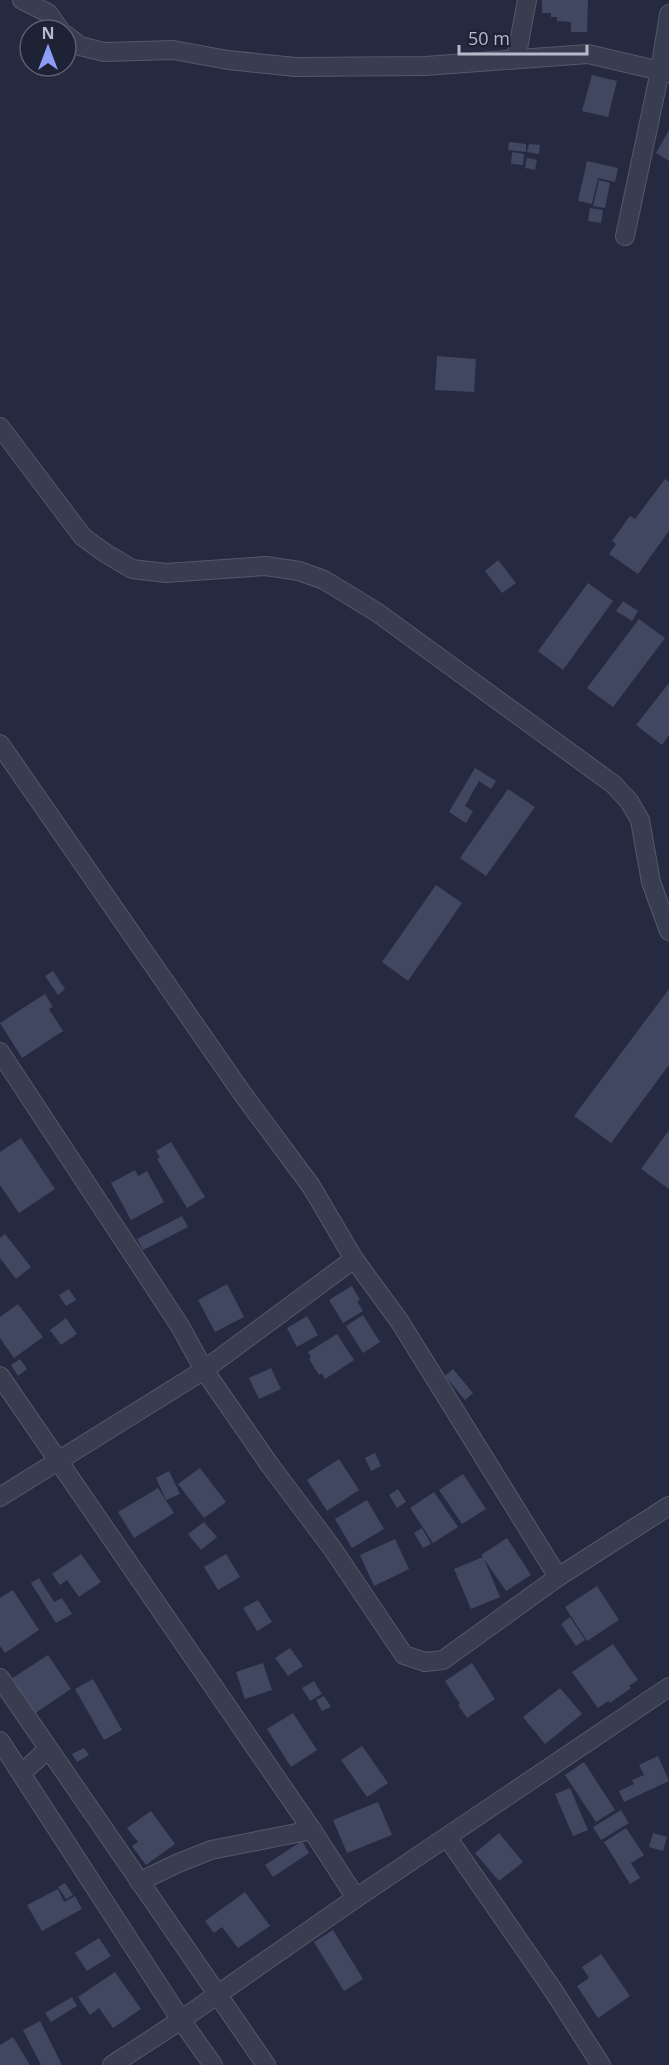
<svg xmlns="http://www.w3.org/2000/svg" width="669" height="2065" viewBox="0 0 669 2065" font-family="'Open Sans',sans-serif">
  <rect width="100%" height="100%" fill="#252a40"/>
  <g fill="#414760">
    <polygon points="542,0 588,0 587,32 571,32 571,22 557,21 557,17 551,17 551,13 542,13"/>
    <polygon points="592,75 617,81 608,117 582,111"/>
    <polygon points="669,130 669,161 656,153"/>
    <polygon points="509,142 526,144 526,152 508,150"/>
    <polygon points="529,144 540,145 539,154 527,152"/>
    <polygon points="512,152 524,154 523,165 511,164"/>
    <polygon points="527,158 537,160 535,170 525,168"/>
    <polygon points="587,161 618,168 615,182 598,178 592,204 578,201"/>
    <polygon points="599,180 610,183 605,208 593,206"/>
    <polygon points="590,208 603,210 601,223 588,221"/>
    <polygon points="437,356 476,359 474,392 435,390"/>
    <polygon points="665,479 669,482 669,531 638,574 609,554 616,544 612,541 630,516 635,519"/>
    <polygon points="498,560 516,583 502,593 485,571"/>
    <polygon points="588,583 613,601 563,670 538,651"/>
    <polygon points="623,601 638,611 632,621 616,611"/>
    <polygon points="639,619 665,638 613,707 587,688"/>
    <polygon points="669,683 669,735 662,745 636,725"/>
    <polygon points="475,768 496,781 491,789 479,781 465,806 473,811 466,823 449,812"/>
    <polygon points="508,789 535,807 486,876 460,858"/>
    <polygon points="436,885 462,903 408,981 382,962"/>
    <polygon points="53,971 65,989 58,995 45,976"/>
    <polygon points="669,989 669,1065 611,1143 574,1116"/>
    <polygon points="45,994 53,1007 49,1009 63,1031 22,1058 0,1023"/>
    <polygon points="669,1130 669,1189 641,1169"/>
    <polygon points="21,1138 55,1189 19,1213 0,1185 0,1152"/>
    <polygon points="171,1142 205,1197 187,1208 157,1159 160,1157 156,1151"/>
    <polygon points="135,1170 138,1176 147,1171 164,1202 131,1220 111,1183"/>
    <polygon points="182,1216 188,1227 143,1250 137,1239"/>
    <polygon points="5,1234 31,1267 16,1279 0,1258 0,1238"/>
    <polygon points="227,1284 244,1317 215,1332 198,1300"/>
    <polygon points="352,1286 360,1300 357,1301 363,1311 343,1323 329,1300"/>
    <polygon points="69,1289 76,1300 66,1306 59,1295"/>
    <polygon points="18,1304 43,1337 14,1358 0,1338 0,1317"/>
    <polygon points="363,1315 380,1342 363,1353 346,1326"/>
    <polygon points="307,1316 318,1335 297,1347 287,1328"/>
    <polygon points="66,1318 77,1334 61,1345 50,1330"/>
    <polygon points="337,1334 354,1360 325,1379 322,1373 319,1375 309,1359 311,1357 308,1352"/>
    <polygon points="20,1359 27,1369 18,1376 11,1365"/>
    <polygon points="271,1368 281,1389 259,1399 249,1378"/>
    <polygon points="453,1369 473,1393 465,1400 445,1376"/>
    <polygon points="375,1453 381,1466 371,1471 365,1458"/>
    <polygon points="339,1459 359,1490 327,1511 307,1480"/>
    <polygon points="200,1468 226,1502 204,1518 178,1484"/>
    <polygon points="169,1471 180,1494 166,1500 156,1478"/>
    <polygon points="463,1474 486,1509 462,1524 439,1490"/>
    <polygon points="158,1488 174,1513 134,1538 118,1512"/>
    <polygon points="398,1489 406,1502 397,1508 389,1495"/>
    <polygon points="434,1492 458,1527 433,1543 410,1508"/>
    <polygon points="367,1500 384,1529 352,1548 335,1519"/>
    <polygon points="204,1522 217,1537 201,1550 188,1534"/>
    <polygon points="422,1528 431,1544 423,1548 414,1533"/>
    <polygon points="507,1538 531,1575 506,1591 484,1559 500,1597 471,1609 454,1569 483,1557 481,1555"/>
    <polygon points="395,1539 409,1569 374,1586 360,1555"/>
    <polygon points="81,1554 101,1582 79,1597 67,1580 60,1585 52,1574"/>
    <polygon points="226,1554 240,1577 218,1590 204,1567"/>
    <polygon points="39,1578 54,1602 62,1598 72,1614 56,1623 31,1583"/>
    <polygon points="597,1586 619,1620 587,1641 565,1607"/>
    <polygon points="13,1590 39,1630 5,1653 0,1646 0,1598"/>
    <polygon points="258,1600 272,1622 257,1631 243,1608"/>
    <polygon points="570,1617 585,1640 576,1646 561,1624"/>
    <polygon points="613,1644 638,1680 629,1686 631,1688 610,1703 608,1701 598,1708 572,1672"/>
    <polygon points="290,1648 303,1666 288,1676 275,1658"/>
    <polygon points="48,1655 71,1689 34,1714 11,1679"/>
    <polygon points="263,1663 272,1690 245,1699 236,1672"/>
    <polygon points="472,1663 495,1699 467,1718 458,1705 460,1704 445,1681"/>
    <polygon points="93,1679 122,1730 104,1740 75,1689"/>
    <polygon points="314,1681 322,1694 310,1701 302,1688"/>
    <polygon points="560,1688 582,1714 545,1744 523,1717"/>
    <polygon points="324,1696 331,1707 322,1711 316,1700"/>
    <polygon points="293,1713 317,1750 291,1767 267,1729"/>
    <polygon points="362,1746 388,1783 367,1797 341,1760"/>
    <polygon points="84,1748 89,1755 77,1762 72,1754"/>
    <polygon points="658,1756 669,1781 624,1802 619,1791 634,1784 632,1780 644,1775 639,1765"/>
    <polygon points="584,1762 615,1810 596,1822 565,1775"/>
    <polygon points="570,1788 588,1830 573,1836 555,1794"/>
    <polygon points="378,1802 392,1835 347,1853 333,1820"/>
    <polygon points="621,1810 629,1823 601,1840 593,1827"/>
    <polygon points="151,1811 175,1844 146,1865 132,1846 138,1842 127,1828"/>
    <polygon points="626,1828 644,1855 631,1863 640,1878 630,1884 604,1842"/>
    <polygon points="499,1833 523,1862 499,1881 475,1853"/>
    <polygon points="653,1833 667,1837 663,1851 649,1847"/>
    <polygon points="302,1841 309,1853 273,1877 265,1865"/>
    <polygon points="65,1883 73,1895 66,1899 58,1887"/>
    <polygon points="58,1889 64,1902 75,1896 82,1909 42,1931 27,1905"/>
    <polygon points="245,1892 270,1926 238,1948 222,1927 214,1933 205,1921"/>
    <polygon points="333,1930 363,1979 344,1991 314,1942"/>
    <polygon points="99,1938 111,1956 87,1971 75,1953"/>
    <polygon points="601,1954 630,1996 598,2018 577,1986 589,1978 582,1967"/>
    <polygon points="115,1972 141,2009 113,2028 99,2008 90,2015 78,1997"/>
    <polygon points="72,1997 77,2006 51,2022 45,2013"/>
    <polygon points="40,2021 62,2065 41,2065 23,2030"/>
    <polygon points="13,2037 30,2065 0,2065 0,2045"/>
  </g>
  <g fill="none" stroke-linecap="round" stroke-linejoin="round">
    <defs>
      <g id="minor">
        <polyline points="22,0 48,13 60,30"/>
        <polyline points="66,35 80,46 104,52 173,50 228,60 295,67 425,66 588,54 669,73"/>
        <polyline points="516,59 527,0"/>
        <polyline points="625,236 660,71 669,14"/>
        <polyline points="0,427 83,537 105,553 132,569 166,573 266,566 299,571 324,580 378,613 613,784 629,801 640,820 651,882 669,931"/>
        <polyline points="0,744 242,1093 311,1186 354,1259 400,1322 558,1577"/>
        <polyline points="0,1052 180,1326 204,1370 269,1464 332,1548 404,1655 425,1662 443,1660 558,1577 669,1506"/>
        <polyline points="0,1376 312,1830 356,1898"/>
        <polyline points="0,1497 204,1370 354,1259"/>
        <polyline points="0,1678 266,2065"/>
        <polyline points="0,1741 181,2020 213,2065"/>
        <polyline points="22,1773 48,1749"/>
        <polyline points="447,1837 553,1990 601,2065"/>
        <polyline points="139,1882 176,1864 211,1850 312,1830"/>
        <polyline points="112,2065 181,2020 356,1898 669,1687"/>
      </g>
    </defs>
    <use href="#minor" stroke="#54586a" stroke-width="20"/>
    <use href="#minor" stroke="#393d50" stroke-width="18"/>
  </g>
  <g transform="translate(48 48)"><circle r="28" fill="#1e2235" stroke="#5b5e71" stroke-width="1.5"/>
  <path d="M0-4.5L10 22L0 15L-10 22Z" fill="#8d9cf8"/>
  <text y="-9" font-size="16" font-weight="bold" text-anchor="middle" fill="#b6b9ca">N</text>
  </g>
  <path d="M459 45v9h128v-9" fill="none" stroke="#b6b9ca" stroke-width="3"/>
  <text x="468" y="45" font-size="18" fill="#b6b9ca" stroke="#1e2235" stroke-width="4.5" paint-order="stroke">50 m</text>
</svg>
